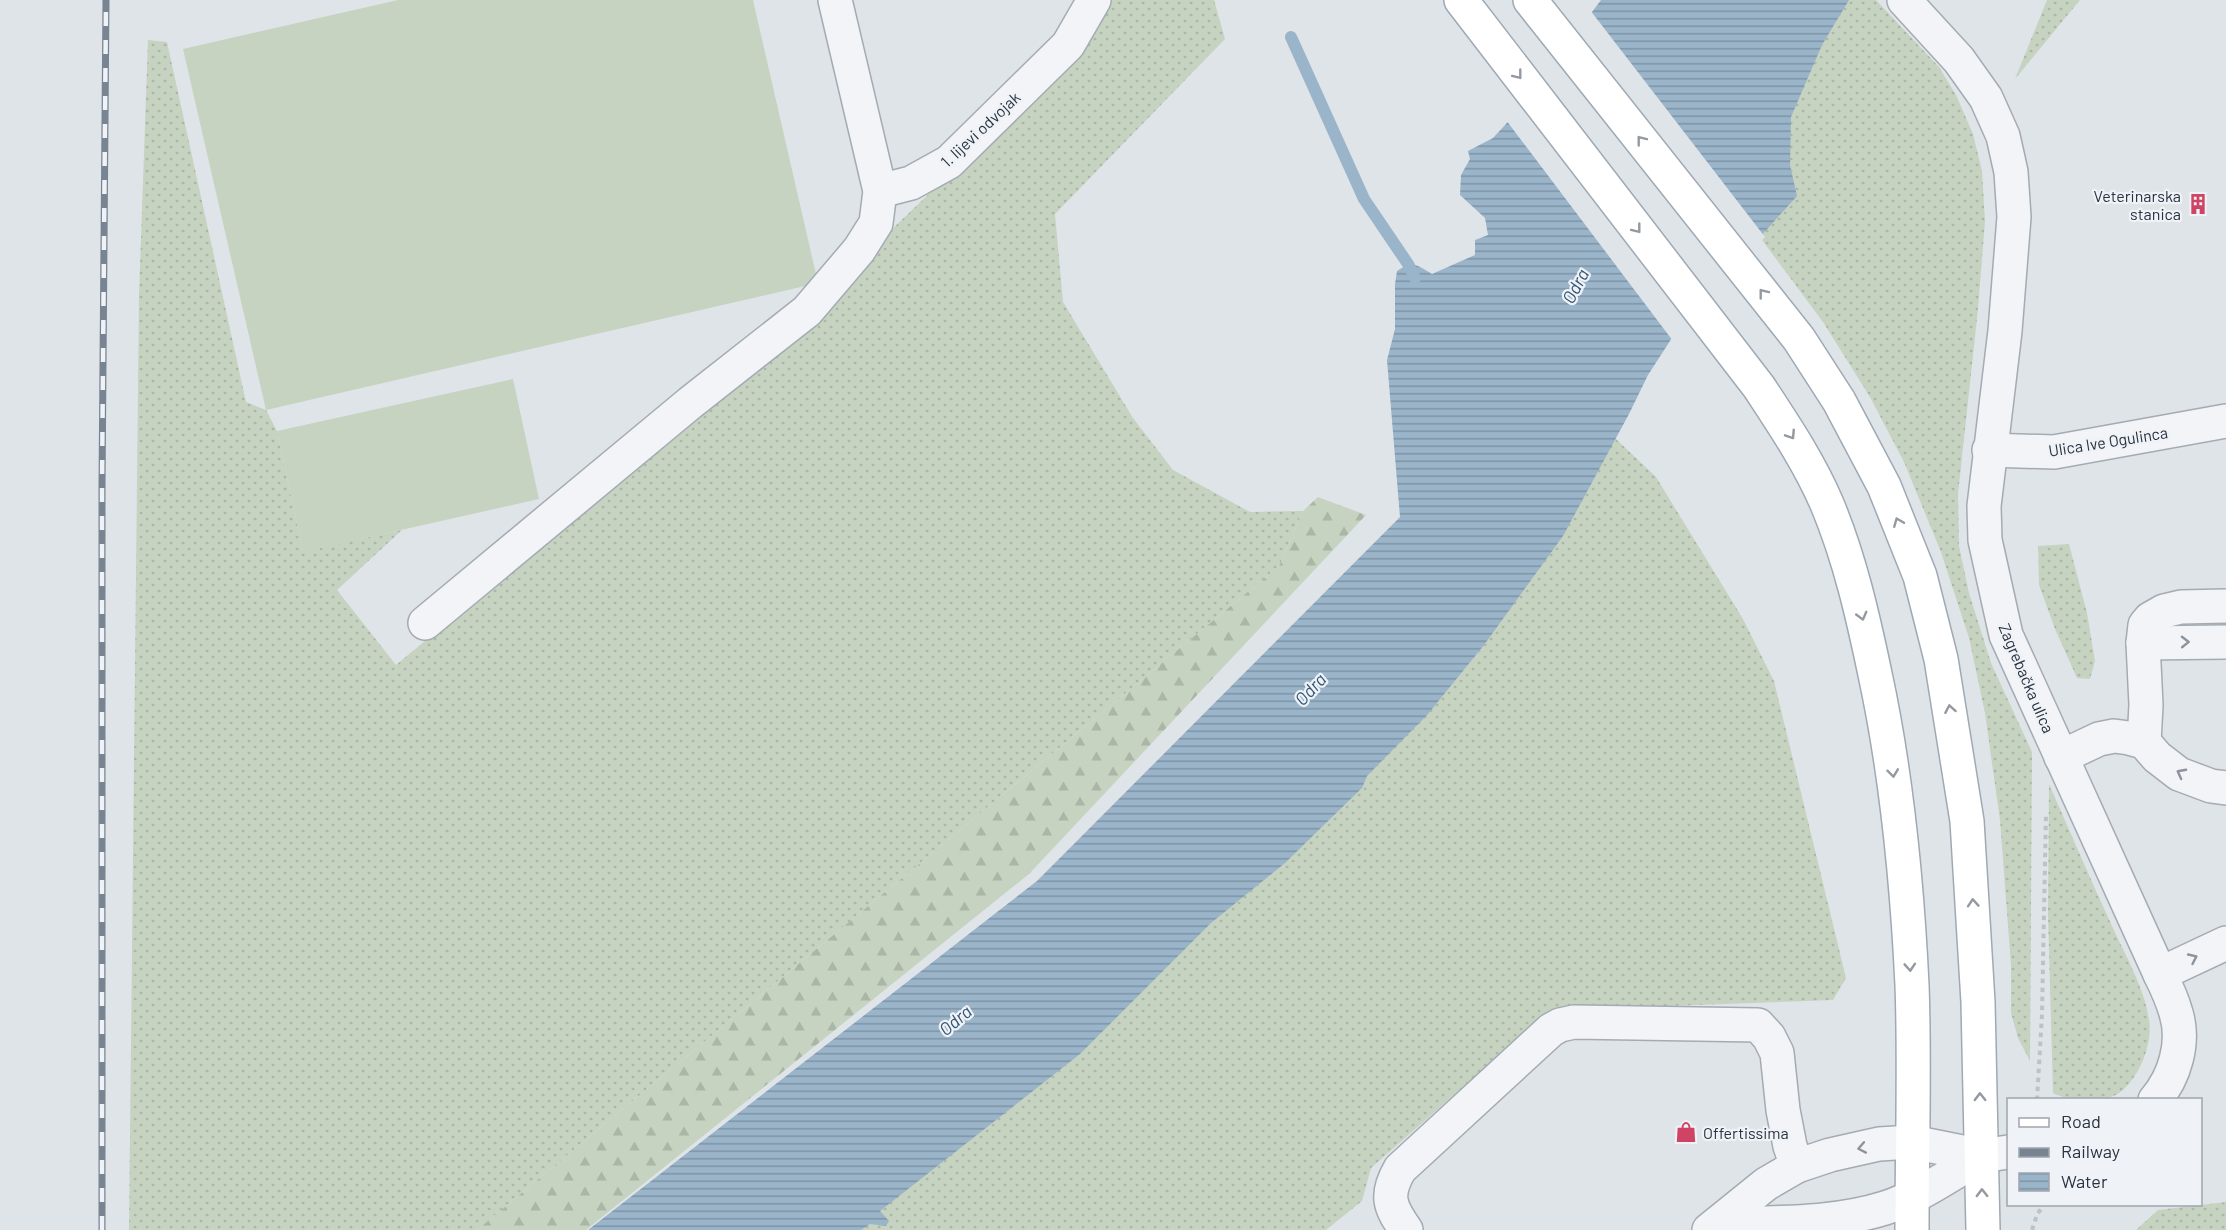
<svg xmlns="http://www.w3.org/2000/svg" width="2226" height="1230" viewBox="0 0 2226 1230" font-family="Barlow,sans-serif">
  <defs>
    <pattern id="grass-dots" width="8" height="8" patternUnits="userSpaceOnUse" patternTransform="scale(1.5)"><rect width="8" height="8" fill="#c6d3c0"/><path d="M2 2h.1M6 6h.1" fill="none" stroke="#aab6a6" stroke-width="1.8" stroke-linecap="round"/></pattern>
    <pattern id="forest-firs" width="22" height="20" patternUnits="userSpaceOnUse" patternTransform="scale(1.5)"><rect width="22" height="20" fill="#c6d3c0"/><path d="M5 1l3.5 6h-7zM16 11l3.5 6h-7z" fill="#aab6a6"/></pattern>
    <pattern id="water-rules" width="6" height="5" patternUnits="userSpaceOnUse" patternTransform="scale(1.5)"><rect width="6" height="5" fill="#9ab4c9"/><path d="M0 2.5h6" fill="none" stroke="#7e93a5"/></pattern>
  </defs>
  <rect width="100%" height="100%" fill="#dfe4e9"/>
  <g fill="url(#grass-dots)">
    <polygon points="1112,0 1214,0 1225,39 1055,214 1063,302 1133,418 1173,470 1250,512 1303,511 1279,566 477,1230 129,1230 139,295 148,40 167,42 246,402 266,410 277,431 303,551 402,530 337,590 396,665 712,402 960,164 1087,47"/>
    <polygon points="1803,0 1876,0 1939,67 1956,95 1973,134 1982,171 1985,221 1978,309 1958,494 1959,546 1969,593 1991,663 2032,752 2030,1061 2018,1038 2011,1013 2011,965 2000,820 1985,713 1969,638 1941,552 1904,462 1870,397 1823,322 1762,240 1750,93"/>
    <polygon points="2047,0 2080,0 2015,79"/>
    <polygon points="1592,416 1656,477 1743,619 1774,681 1846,978 1833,1000 1557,1010 1541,1018 1371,1168 1362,1201 1326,1230 816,1230"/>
    <polygon points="2069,544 2087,613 2095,661 2090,679 2077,678 2055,629 2039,585 2038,546"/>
    <path d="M2049,784c21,47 41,95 63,142 13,29 33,63 37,94 4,24 -10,59 -30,73 -19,12 -47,9 -66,0l-5,-179z"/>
    <polygon points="2226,1202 2226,1230 2136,1230 2158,1210"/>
  </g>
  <polygon fill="url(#forest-firs)" points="1318,497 1366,515 1029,874 586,1230 477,1230 1279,566 1303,511"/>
  <g fill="#c6d3c0">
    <polygon points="398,0 753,0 818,283 266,410 183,49"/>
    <polygon points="513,379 539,499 303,552 277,431"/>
  </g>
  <path fill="url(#water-rules)" d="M1601,0h248l-27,45 -31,72 -1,48 7,31 -118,131 -31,48 -19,39 -66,122 -79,109 -56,69 -61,62 -5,12 -35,34 -42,41 -74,60 -131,131 -200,157 9,10 -3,5 -16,-2 -9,6h-273l449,-349 363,-364 -13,-157 8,-31v-45l2,-13c16,-11 20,-6 35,3l43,-19v-15l13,-5 -3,-17 -25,-23 1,-20 9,-16 -2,-8 25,-13 25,-27z"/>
  <polygon fill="#dfe4e9" points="1590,10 1765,237 1681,329 1673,341 1506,120"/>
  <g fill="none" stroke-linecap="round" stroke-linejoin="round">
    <polyline stroke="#9ab4c9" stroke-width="12" points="1291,37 1364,199 1408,264 1415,278"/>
    <defs>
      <g id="minor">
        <path d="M1904,0l55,60 27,38 17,38 8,36 3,45 -9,114 -21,175 1,34 21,95 154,339c6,12 12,25 16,39 9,29 -1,64 -21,87"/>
        <polyline points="880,191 911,183 949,162 1068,45 1094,0"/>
        <polyline points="1989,450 2054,452 2226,421"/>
        <polyline points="425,623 690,403 807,311 859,250 876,223 880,191 835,0"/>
        <polyline points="2143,643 2226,642"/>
        <polyline points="2144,742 2146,705 2143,643 2145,625 2150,619 2164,611 2181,607 2226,606"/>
        <polyline points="2061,757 2099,739 2114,736 2129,738 2144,742 2157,757 2179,774 2211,786 2226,788"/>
        <polyline points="2160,974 2226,943"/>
        <path d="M1717,1224c56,-2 114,1 168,-16 34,-11 66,-34 97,-52"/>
        <path d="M1406,1230c-17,-24 -21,-35 -6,-61l151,-139 9,-5 14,-3 184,3 11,12 8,16 6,57 7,36 7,20"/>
        <polyline points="1709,1230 1766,1184 1797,1166 1830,1155 1879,1144 1912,1142 1982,1156 2008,1152"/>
      </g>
      <g id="major">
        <path d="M1461,0l298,387c25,38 50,75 68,117 23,55 36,113 48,170 22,102 32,207 37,311 3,81 0,163 0,245"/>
        <polyline points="1530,0 1799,339 1839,401 1884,486 1920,576 1941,659 1967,821 1978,1002 1983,1230"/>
      </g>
    </defs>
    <use href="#minor" stroke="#a4abb3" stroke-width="36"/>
    <use href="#major" stroke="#9ea9b4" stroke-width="36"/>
    <g stroke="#bdc2c7" stroke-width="4" stroke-dasharray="4.5 4.5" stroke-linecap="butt">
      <polyline points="2037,1100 2042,1014 2046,813"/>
      <polyline points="2032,1230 2037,1215 2044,1204"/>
    </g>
    <use href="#minor" stroke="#f2f4f7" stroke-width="33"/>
    <use href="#major" stroke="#fff" stroke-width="33"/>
    <defs>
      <polyline id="rail" points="102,1230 102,486 106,0"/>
    </defs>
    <use href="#rail" stroke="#788492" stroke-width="7"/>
    <use href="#rail" stroke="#eff2f6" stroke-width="4.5" stroke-dasharray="14" stroke-linecap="butt"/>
  </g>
  <defs><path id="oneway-chevron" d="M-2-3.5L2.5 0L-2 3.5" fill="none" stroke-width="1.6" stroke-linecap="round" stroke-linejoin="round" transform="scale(1.5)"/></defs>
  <g stroke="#9498a0">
    <use href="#oneway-chevron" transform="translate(1518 75) rotate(52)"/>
    <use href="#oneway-chevron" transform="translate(1641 140) rotate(-128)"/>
    <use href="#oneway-chevron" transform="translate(1637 229) rotate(52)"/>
    <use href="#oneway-chevron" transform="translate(1763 293) rotate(-128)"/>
    <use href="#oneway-chevron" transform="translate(1791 435) rotate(57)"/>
    <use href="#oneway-chevron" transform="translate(1898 522) rotate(-112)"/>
    <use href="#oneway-chevron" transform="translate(1862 616) rotate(75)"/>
    <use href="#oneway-chevron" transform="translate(1950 709) rotate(-100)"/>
    <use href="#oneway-chevron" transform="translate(1893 773) rotate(83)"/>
    <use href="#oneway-chevron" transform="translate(1973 903) rotate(-94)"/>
    <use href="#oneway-chevron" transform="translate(1910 967) rotate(86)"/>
    <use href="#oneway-chevron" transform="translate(1980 1097) rotate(-91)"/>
    <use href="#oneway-chevron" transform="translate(1982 1193) rotate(-91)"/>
  </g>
  <g stroke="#8d939c">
    <use href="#oneway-chevron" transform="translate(2185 642) rotate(-1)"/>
    <use href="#oneway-chevron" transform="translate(2181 773) rotate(-152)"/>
    <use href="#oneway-chevron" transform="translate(2193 958) rotate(-25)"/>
    <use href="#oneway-chevron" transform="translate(1862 1148) rotate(169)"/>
  </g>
  <defs>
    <symbol id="building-bare" viewBox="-9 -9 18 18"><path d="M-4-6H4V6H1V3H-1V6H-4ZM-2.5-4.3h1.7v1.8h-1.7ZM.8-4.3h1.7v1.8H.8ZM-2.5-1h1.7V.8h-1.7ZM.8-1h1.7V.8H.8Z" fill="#cf4363" stroke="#eff2f6" stroke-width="2.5" paint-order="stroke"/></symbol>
    <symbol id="shop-bare" viewBox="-9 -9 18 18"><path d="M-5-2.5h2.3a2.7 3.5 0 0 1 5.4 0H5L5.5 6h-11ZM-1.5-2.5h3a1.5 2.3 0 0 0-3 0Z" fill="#cf4363" stroke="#eff2f6" stroke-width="2.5" paint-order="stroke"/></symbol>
  </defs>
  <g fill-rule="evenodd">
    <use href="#building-bare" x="2183" y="189" width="30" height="30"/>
    <use href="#shop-bare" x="1671" y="1117" width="30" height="30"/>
  </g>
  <g text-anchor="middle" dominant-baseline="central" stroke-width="4.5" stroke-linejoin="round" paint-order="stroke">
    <g font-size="16" fill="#283240" stroke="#eff2f6">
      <text transform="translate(980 129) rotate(-43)">1. lijevi odvojak</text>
      <text transform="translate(2108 441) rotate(-9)">Ulica Ive Ogulinca</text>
      <text transform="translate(2027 678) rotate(67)">Zagrebačka ulica</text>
    </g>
    <g font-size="16" fill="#283240" stroke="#eff2f6" text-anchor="end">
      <text x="2181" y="195">Veterinarska<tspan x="2181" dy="18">stanica</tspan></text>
      <text x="1703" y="1132" text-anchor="start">Offertissima</text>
    </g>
    <g font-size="18" font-style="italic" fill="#325474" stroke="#eff2f6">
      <text transform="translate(1575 286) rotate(-62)">Odra</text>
      <text transform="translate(1310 689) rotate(-47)">Odra</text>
      <text transform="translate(955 1020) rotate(-40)">Odra</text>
    </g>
  </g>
  <rect x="2007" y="1098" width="195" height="108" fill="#eff2f6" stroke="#9fa5ad" stroke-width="1.5"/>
  <rect x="2019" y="1118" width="30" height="9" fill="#ffffff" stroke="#9fa5ad" stroke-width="1.5"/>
  <text x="2061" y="1128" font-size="18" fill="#283240">Road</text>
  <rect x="2019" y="1148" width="30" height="9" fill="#788492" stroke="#9fa5ad" stroke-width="1.5"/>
  <text x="2061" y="1158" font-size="18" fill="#283240">Railway</text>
  <rect x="2019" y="1173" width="30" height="18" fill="url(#water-rules)" stroke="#9fa5ad" stroke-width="1.5"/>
  <text x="2061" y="1188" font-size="18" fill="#283240">Water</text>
</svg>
